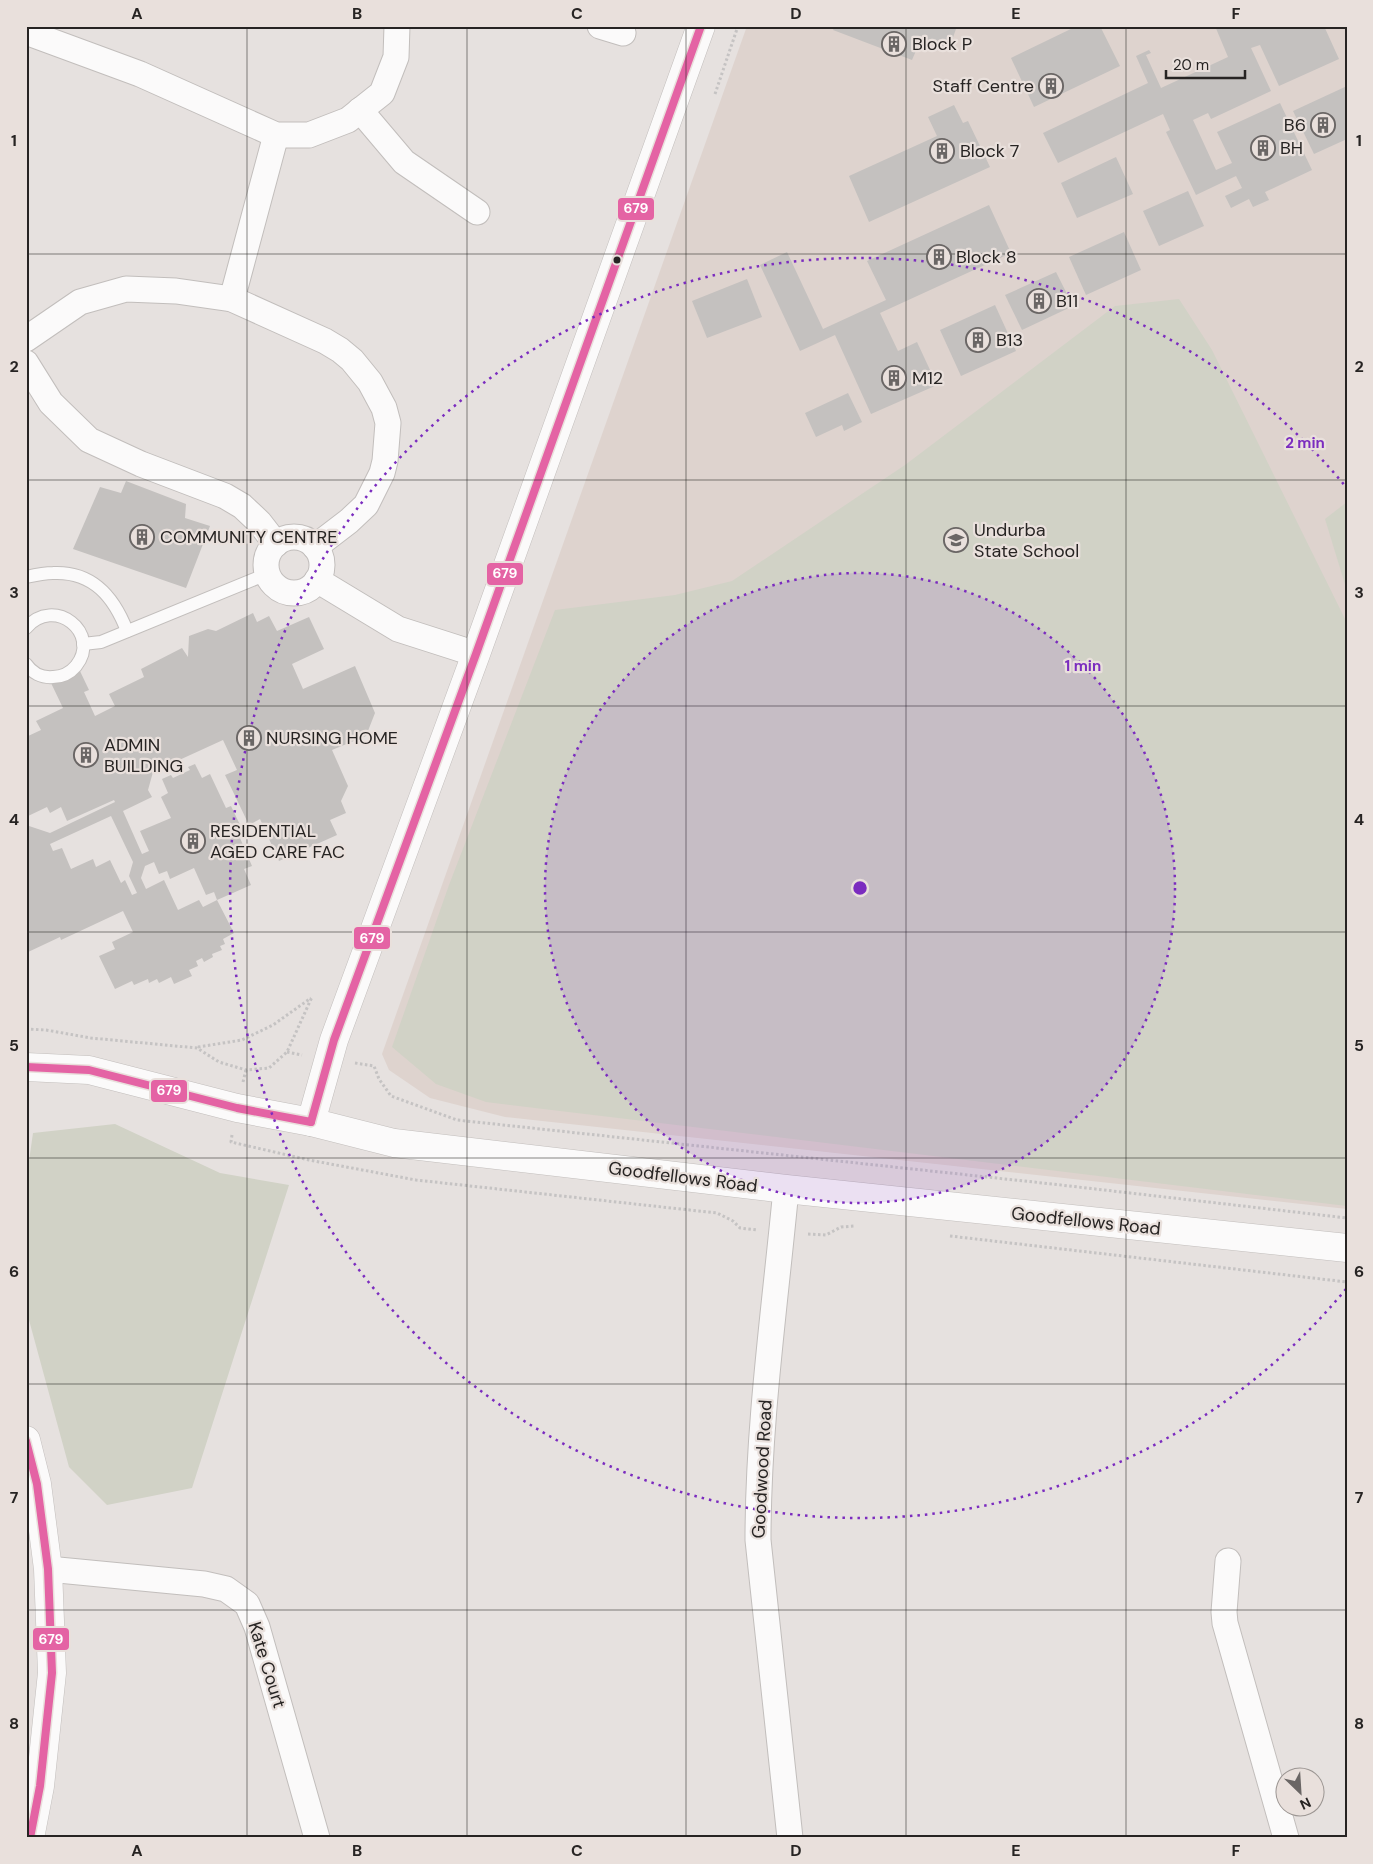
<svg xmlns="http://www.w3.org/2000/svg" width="1373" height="1864" viewBox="0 0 1373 1864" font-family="'DM Sans',sans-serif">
  <rect width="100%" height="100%" fill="#e6e1df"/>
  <polygon fill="#ded3ce" points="747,26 1347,26 1347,1209 505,1117 430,1098 389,1070 382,1054"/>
  <g fill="#d1d2c6">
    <polygon points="1179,299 1212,350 1347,623 1347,1206 486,1102 436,1084 392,1047 449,885 555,610 675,595 732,581 905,465 1115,306"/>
    <polygon points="1347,502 1347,591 1325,519"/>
    <polygon points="115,1124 220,1173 289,1185 192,1488 107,1505 69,1467 26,1309 26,1182 33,1133"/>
  </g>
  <g fill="#c4c1bf" fill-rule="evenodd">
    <polygon points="835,26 957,26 949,49 921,39 912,60 833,30"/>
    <polygon points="1077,26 1100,26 1120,66 1034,107 1011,58"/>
    <polygon points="1215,26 1324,26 1339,59 1279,86 1260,45 1251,48 1271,91 1211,119 1208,113 1193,120 1216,170 1232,163 1217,132 1280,103 1312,170 1265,192 1269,200 1253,207 1249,199 1231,208 1225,196 1242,188 1236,176 1196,195 1166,132 1170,130 1163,114 1058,163 1043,133 1148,83 1136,56 1149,50 1151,53 1146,55 1161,88 1228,57"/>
    <polygon points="1347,86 1347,139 1314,154 1293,111"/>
    <polygon points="954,105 963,123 968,121 990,167 869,222 849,176 937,136 928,117"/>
    <polygon points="1116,157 1133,194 1077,218 1061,183"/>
    <polygon points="1188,191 1204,226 1159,246 1143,211"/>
    <polygon points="989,205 1011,253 880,313 898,351 917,342 937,385 871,414 835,335 800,351 760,265 787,252 823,329 886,300 867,261"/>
    <polygon points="1124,232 1141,270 1086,295 1069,257"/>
    <polygon points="1056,272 1073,306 1022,330 1005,295"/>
    <polygon points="747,279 762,317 707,338 692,301"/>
    <polygon points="995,305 1016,351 961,376 940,330"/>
    <polygon points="848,393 862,422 844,431 842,425 816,437 805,413"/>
    <polygon points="126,481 186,504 185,518 210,526 186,588 73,549 100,487 121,493"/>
    <path d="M253,613l4,9 12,-6 8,15 32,-14 15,32 -32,15 11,25 52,-23 20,47 -9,23 -34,14 16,36 -7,15 5,12 -16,7 7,15 -58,26 -19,-42 -11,6 -24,-50 12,-5 -14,-30 -70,32 -5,18 4,7 -29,14 19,43 7,-3 -9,-20 31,-13 -10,-21 7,-4 -6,-14 9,-4 2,3 17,-8 -2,-3 7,-3 7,14 8,-4 16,34 5,-2 11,23 -5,2 15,35 -8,3 7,16 -34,15 -3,-8 -8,3 -12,-27 -24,11 -3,-8 -8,3 -5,-12 -9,4 -4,12 5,11 18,-9 14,30 21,-10 4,7 14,-7 17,33 -11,6 2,5 -5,2 2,4 -10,4 1,3 -9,5 -2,-4 -6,3 2,5 -9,4 3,6 -18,8 -3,-7 -12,6 -2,-4 -8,4 -1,-4 -14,6 -2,-4 -17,8 -16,-33 16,-7 -3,-7 21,-10 -10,-21 -62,29 -1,-3 -34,16v-98h2l-2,-10 2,-6 -2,-1v-13l24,8 65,-31 -1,-2 -47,21 -6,-14 -11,6 -3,-6 -21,10v-80l15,-7 -5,-9 27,-13 -12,-25 28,-14 10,21 -5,2 11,24 20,-10 -6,-12 35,-17 -3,-8 41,-21 6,9 1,-21 19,-7 8,2zM111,816l22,46 -4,14 8,17 -5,2 -7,-15 -4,3 -11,-23 -14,7 -3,-8 -22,10 -9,-21 -9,3 -3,-7z"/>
  </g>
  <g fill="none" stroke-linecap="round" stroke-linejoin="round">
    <defs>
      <g id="lane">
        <path d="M26,577c9,-2 18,-4 27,-4 40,-2 61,24 74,58"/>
        <path d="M26,628c28,-33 76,5 50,38 -6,7 -14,11 -23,11 -11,1 -21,-4 -27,-13"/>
        <polyline points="83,644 101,642 267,574"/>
      </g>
      <g id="street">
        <polyline points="600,26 623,33"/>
        <polyline points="26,32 140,74 276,135 309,135 348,120 382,93 396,57 397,26"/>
        <polyline points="360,110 404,162 477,212"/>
        <polyline points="232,299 276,135"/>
        <polyline points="26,339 80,302 126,289 176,291 232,299 325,341 340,350 352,360 370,382 384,408 388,423 385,461 382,473 366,505 349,521 315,547"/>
        <polyline points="26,363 51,403 89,440 141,464 225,496 242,506 259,522 276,544"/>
        <circle cx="294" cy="565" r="28"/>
        <polyline points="317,580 398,629 476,654"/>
        <path d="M786,1189c-11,117 -28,234 -28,351l32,298"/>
        <polyline points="1228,1561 1224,1612 1225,1623 1286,1838"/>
        <polyline points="48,1569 204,1584 226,1589 247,1604 257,1627 317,1838"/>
      </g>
      <g id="secondary">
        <polyline points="26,1067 89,1070 237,1108 311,1122 394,1143 786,1189 1347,1248"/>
        <polyline points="311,1122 334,1040 476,654 701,26"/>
        <polyline points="26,1440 37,1484 48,1569 52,1673 40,1786 30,1838"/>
      </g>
    </defs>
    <use href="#lane" stroke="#c2bebc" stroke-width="14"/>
    <use href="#street" stroke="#c2bebc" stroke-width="27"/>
    <use href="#secondary" stroke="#c2bebc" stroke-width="29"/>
    <g stroke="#c5c3c3" stroke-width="3" stroke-dasharray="2.5 2.5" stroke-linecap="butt">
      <polyline points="715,94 738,26"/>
      <polyline points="26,1029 46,1030 91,1038 197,1048 219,1062 246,1070 269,1068 287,1052 312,997"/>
      <polyline points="198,1047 242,1040 273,1025 311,998"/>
      <polyline points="287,1052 302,1055"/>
      <polyline points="355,1063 374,1066 379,1079 391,1096 457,1120 1052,1184 1347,1218"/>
      <polyline points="243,1082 246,1070"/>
      <polyline points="232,1135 231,1142 309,1160 416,1180 717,1213 733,1221 740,1228 757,1230"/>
      <polyline points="808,1234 826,1235 841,1227 855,1226"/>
      <polyline points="950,1236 1347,1282"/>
    </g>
    <use href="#lane" stroke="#fbfafa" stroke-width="12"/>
    <use href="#street" stroke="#fbfafa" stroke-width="25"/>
    <use href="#secondary" stroke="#fbfafa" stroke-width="28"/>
    <defs>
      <g id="bus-1">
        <polyline points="26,1067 89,1070 237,1108 311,1122"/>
        <polyline points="311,1122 334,1040 476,654 701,26"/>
        <polyline points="26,1441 37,1484 48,1569 52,1673 40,1786 30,1838"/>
      </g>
    </defs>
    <use href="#bus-1" stroke="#e9e0dc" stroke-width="11"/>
    <use href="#bus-1" stroke="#e463a4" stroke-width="8"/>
  </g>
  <path fill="none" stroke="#272423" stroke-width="1" stroke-opacity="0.55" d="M247,26v1812M467,26v1812M686,26v1812M906,26v1812M1126,26v1812M26,254h1321M26,480h1321M26,706h1321M26,932h1321M26,1158h1321M26,1384h1321M26,1610h1321"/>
  <circle cx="860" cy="888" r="315" fill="#7b2cbf" fill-opacity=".12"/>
  <g fill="none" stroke="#7b2cbf" stroke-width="2.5" stroke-dasharray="2.5 5">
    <circle cx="860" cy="888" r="315"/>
    <path d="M1346 1289A630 630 0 1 1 1346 487"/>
  </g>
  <defs>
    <symbol id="building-ring" viewBox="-11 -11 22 22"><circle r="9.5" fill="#e9e0dc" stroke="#6a6665" stroke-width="1.5"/><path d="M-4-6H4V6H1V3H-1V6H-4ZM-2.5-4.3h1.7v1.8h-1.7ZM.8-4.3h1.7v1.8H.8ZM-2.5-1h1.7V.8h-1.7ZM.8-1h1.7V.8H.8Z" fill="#6a6665"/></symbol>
    <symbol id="school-ring" viewBox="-11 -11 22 22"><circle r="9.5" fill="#e9e0dc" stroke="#6a6665" stroke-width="1.5"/><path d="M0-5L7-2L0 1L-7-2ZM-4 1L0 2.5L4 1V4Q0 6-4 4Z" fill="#6a6665"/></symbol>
  </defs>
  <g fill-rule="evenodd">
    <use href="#building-ring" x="880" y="30" width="28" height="28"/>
    <use href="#building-ring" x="1037" y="72" width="28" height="28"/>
    <use href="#building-ring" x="1309" y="111" width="28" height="28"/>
    <use href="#building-ring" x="1249" y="134" width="28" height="28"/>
    <use href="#building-ring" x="928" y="137" width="28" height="28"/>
    <use href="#building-ring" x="925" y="243" width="28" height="28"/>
    <use href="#building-ring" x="1025" y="287" width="28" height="28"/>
    <use href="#building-ring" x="964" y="326" width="28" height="28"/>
    <use href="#building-ring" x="880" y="364" width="28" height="28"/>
    <use href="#building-ring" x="128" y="523" width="28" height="28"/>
    <use href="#school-ring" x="942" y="526" width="28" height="28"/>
    <use href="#building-ring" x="235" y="724" width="28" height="28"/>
    <use href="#building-ring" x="72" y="741" width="28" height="28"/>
    <use href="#building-ring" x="179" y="827" width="28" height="28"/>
  </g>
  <circle fill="#272423" stroke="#e9e0dc" stroke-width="2" cx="617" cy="260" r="4.5"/>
  <g text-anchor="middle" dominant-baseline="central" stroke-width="4.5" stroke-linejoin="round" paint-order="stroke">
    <g font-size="18" fill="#272423" stroke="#e9e0dc" text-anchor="start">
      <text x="912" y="44">Block P</text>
      <text x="1034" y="86" text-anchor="end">Staff Centre</text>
      <text x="1306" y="125" text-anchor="end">B6</text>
      <text x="1280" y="148">BH</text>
      <text x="960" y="151">Block 7</text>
      <text x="956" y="257">Block 8</text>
      <text x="1056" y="301">B11</text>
      <text x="996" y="340">B13</text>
      <text x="912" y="378">M12</text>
      <text x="974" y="530">Undurba<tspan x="974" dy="21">State School</tspan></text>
      <text x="160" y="537">COMMUNITY CENTRE</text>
      <text x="266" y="738">NURSING HOME</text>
      <text x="104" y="745">ADMIN<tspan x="104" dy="21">BUILDING</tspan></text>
      <text x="210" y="831">RESIDENTIAL<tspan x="210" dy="21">AGED CARE FAC</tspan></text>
    </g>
    <g font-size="18" fill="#272423" stroke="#e9e0dc">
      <text transform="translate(683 1177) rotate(7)">Goodfellows Road</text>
      <text transform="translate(1086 1221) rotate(6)">Goodfellows Road</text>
      <text transform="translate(762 1469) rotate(-87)">Goodwood Road</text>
      <text transform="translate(267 1665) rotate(73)">Kate Court</text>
    </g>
  </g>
  <circle cx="860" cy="888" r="8" fill="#7b2cbf" stroke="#e9e0dc" stroke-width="2.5"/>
  <g font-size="15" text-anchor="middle" font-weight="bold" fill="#7b2cbf" stroke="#e9e0dc" stroke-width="4.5" stroke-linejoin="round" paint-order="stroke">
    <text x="1305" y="448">2 min</text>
    <text x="1083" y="671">1 min</text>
  </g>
  <g stroke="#e9e0dc" stroke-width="2">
    <rect x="617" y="197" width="38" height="24" rx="5" fill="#e463a4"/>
    <rect x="486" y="562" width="38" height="24" rx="5" fill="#e463a4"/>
    <rect x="353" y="926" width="38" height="24" rx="5" fill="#e463a4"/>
    <rect x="150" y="1079" width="38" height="24" rx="5" fill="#e463a4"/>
    <rect x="32" y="1627" width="38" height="24" rx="5" fill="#e463a4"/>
  </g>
  <g font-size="14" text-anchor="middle" font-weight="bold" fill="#fff">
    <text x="636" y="213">679</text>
    <text x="505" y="578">679</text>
    <text x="372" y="943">679</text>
    <text x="169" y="1095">679</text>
    <text x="51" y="1644">679</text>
  </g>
  <rect width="1373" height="1864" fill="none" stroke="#e9e0dc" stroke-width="55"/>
  <g transform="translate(1300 1792) rotate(155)"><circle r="24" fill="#e9e0dc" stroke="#9b9592"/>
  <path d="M0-4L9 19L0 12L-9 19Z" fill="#6a6665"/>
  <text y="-8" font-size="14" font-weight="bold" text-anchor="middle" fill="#272423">N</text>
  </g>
  <path d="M1166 70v8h79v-8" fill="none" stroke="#272423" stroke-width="2.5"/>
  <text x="1173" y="70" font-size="15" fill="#272423" stroke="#e9e0dc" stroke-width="4" paint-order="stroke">20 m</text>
  <rect x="28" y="28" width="1318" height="1808" fill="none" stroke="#272423" stroke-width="2"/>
  <g font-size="16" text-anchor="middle" font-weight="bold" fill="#272423">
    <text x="137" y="19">A</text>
    <text x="357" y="19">B</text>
    <text x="577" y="19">C</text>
    <text x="796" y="19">D</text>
    <text x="1016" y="19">E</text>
    <text x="1236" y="19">F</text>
    <text x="14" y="146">1</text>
    <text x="1359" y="146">1</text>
    <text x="14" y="372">2</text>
    <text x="1359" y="372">2</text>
    <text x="14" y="598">3</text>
    <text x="1359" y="598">3</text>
    <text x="14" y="825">4</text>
    <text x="1359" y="825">4</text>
    <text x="14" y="1051">5</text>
    <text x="1359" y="1051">5</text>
    <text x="14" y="1277">6</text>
    <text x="1359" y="1277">6</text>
    <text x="14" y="1503">7</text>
    <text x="1359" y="1503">7</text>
    <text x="14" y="1729">8</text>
    <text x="1359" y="1729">8</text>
    <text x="137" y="1856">A</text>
    <text x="357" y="1856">B</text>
    <text x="577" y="1856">C</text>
    <text x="796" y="1856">D</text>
    <text x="1016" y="1856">E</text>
    <text x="1236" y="1856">F</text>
  </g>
</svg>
